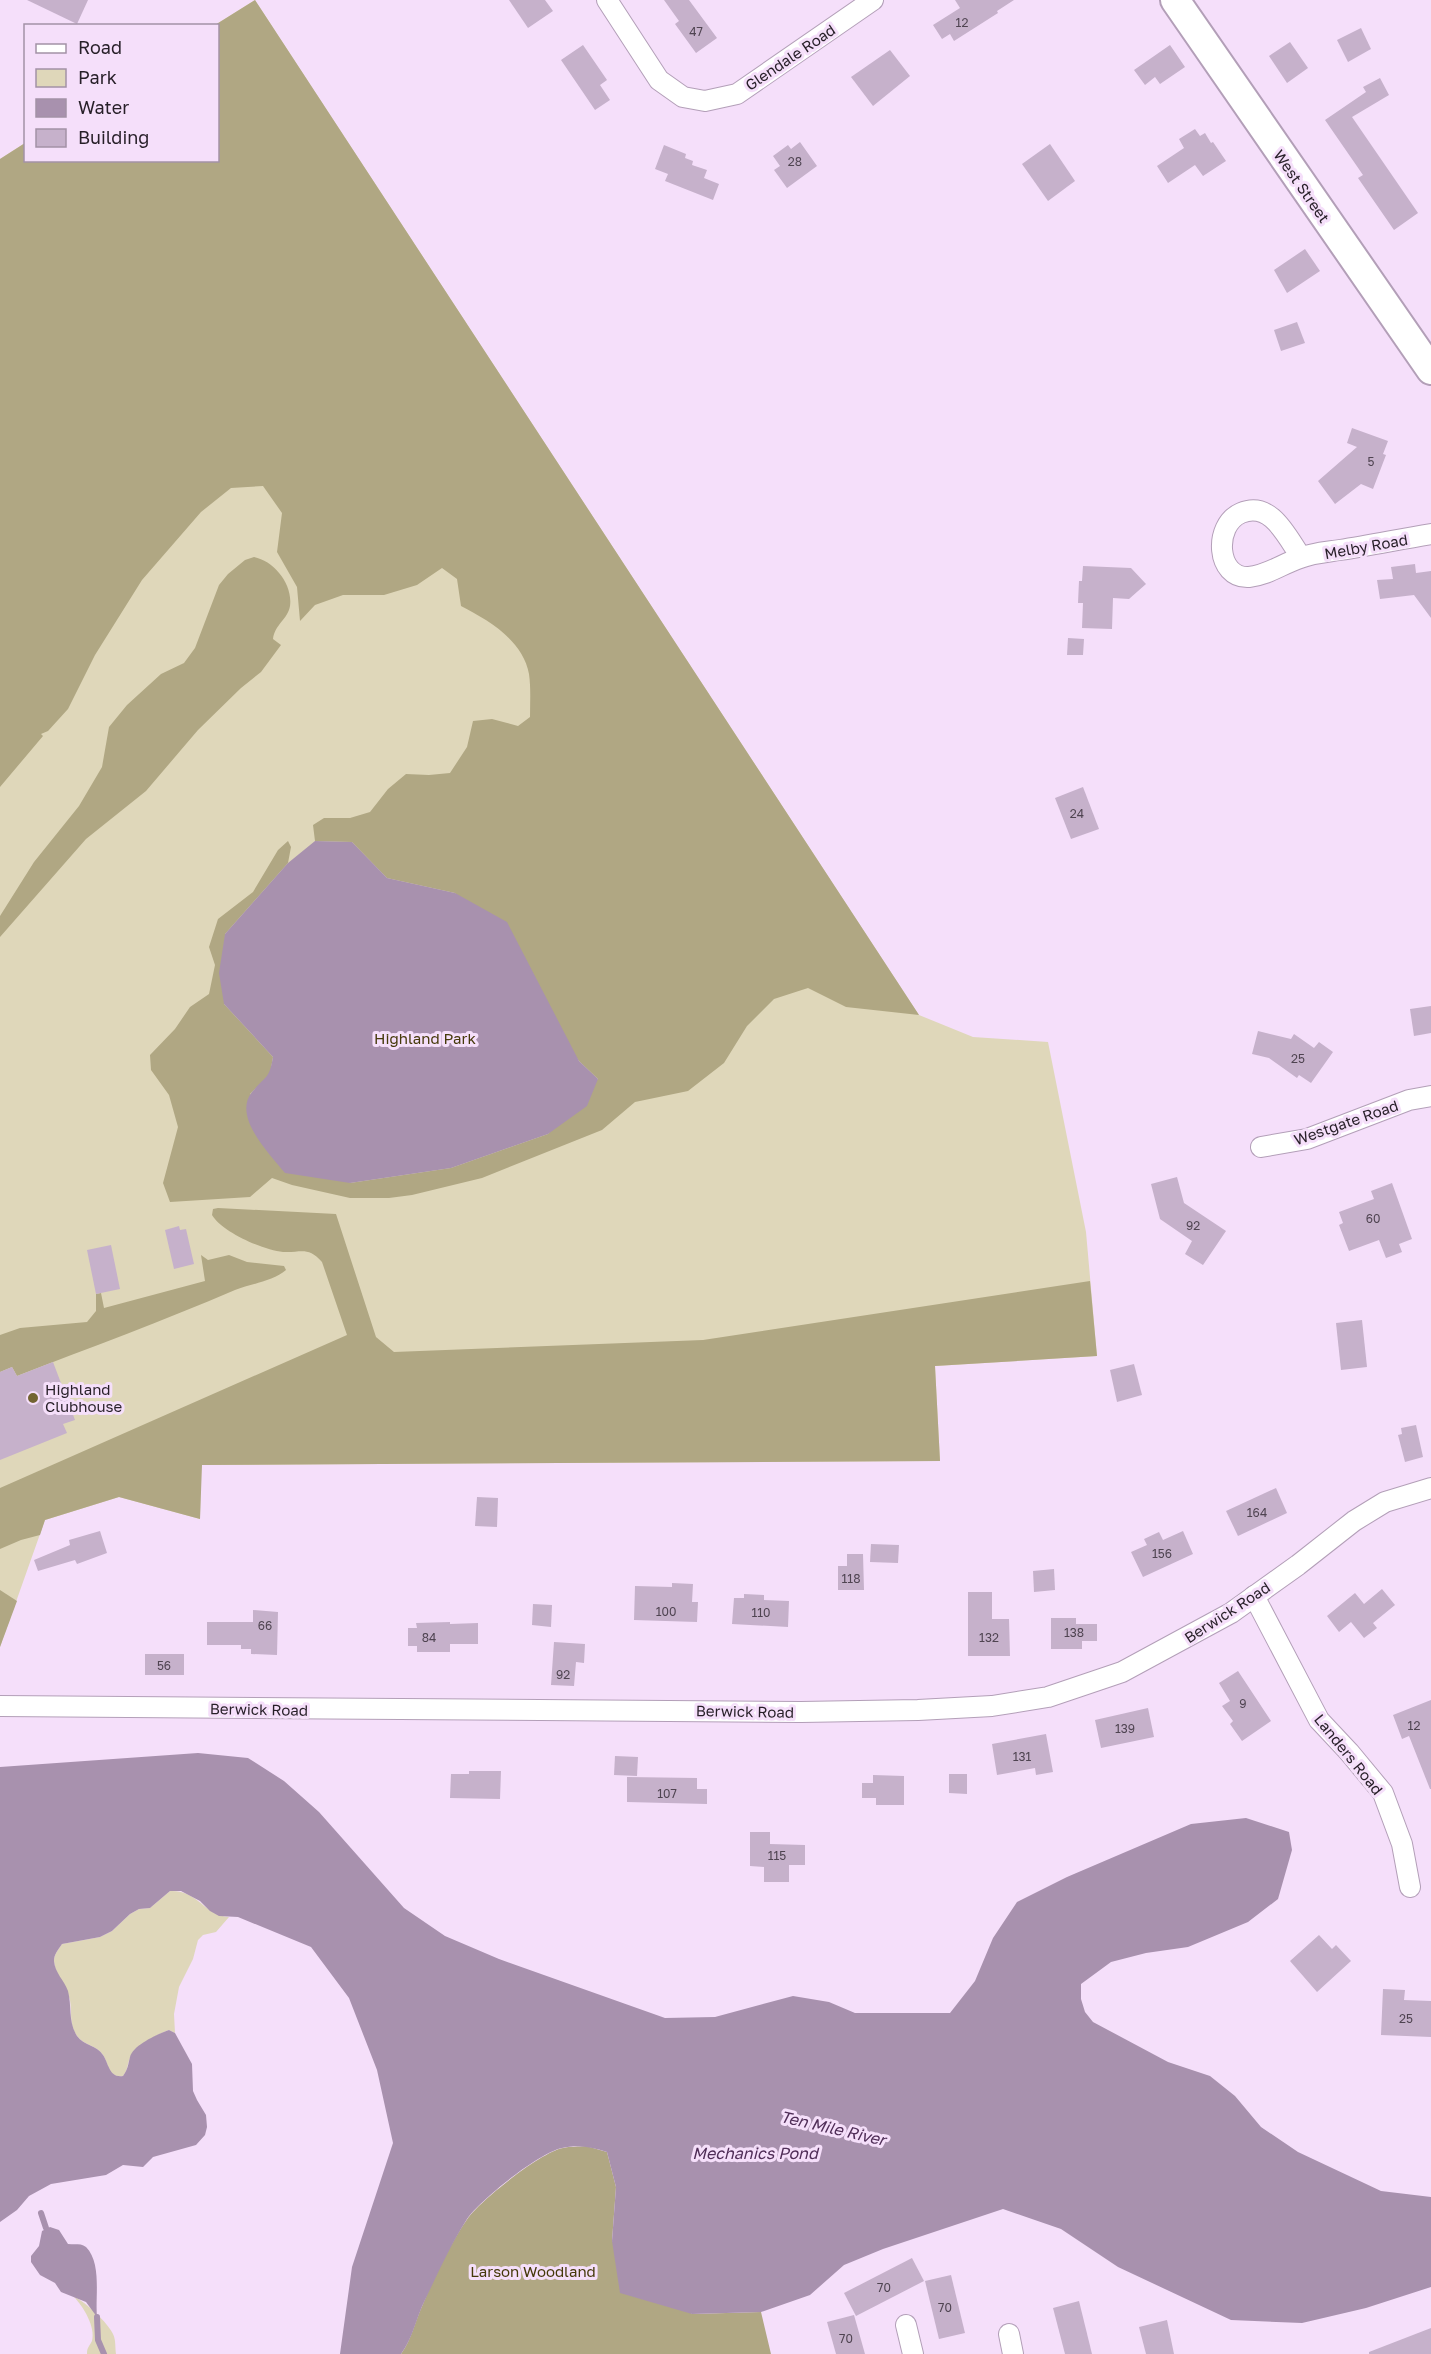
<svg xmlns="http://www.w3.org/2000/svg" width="1431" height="2354" viewBox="0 0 1431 2354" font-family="'Golos Text',sans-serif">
  <rect width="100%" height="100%" fill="#f5dffa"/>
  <g fill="#dfd7ba">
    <polygon points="255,0 919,1015 973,1037 1048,1042 1086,1232 1097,1356 935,1366 940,1461 201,1465 200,1519 119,1497 45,1520 0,1647 0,159 25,143 26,160 218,160 218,26 215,25"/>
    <path d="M170,1891c29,-1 33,24 59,26l-13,15 -13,3 -5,5 -5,19 -14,28 -5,27 1,19 -6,-3c-12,5 -34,15 -39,28 -3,7 -2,12 -7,18 -15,2 -14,-12 -20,-21 -6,-10 -19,-9 -26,-19 -8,-11 -5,-23 -7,-36 -3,-13 -15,-24 -16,-39 0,-7 4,-11 8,-17l38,-7 12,-6 18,-17 9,-5 11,-1z"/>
    <path d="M74,2297c10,3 35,27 39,37 3,6 2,13 3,20h-29c0,-7 2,-7 5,-13 4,-14 -9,-35 -18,-44z"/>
  </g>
  <g fill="#b0a783">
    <path d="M255,0l664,1015 -73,-8 -38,-19 -34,11 -27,27 -23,37 -36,28 -53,11 -33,28 -120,48 -70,17 -23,3h-39l-58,-13 -20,-7 -22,19 -80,5 -7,-19 15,-56 -9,-32 -18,-25 -1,-15 25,-26 15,-22 19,-13 6,-29 -6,-18 9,-28 35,-27 25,-42 10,-9 3,6 -3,16 -63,71 -1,70 49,53 -3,17 -20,20 100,89 101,-15 97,-34 50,-55 -19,-18 -124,-168 -68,-15 -35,-36 -37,-1 -2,-16 11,-7h26l20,-6 18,-23 18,-15 23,1 21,-2 17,-26 6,-26 19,-2 26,7 12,-9c0,-14 1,-29 -1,-43 -6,-34 -41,-54 -68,-68l-4,-27 -15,-11 -25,17 -33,10h-41l-28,10 -15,16 -3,-34 -20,-35 5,-39 -19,-27 -32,2 -30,24 -59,68 -47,75 -27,54 -20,22 -7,3 2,2 -43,51v-628l25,-16 1,17h192v-134l-3,-1z"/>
    <path d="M254,557c20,4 39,27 36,49 -2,13 -15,18 -17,33l8,6 -20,27 -20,16 -43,42 -52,61 -60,48 -86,98v-21l34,-54 45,-56 23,-39 7,-40 18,-22 34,-31 23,-11 11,-15 24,-63 9,-11 17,-14z"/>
    <path d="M218,1208l118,6 40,123 18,15 309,-12 387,-59 7,75 -162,10 5,95 -738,4 -2,54 -81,-22 -74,23 -5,15 -19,5 -21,9v-61l347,-153 -25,-73c-14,-16 -21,-9 -39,-10 -20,-2 -61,-20 -71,-37l1,-6z"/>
    <path d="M201,1255l7,5 21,-5 18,7 37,4 2,4c-13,11 -35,14 -51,20 -72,31 -146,58 -218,86l-5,-9 -12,5v-37l20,-7 67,-6 9,-11v-17l5,-1 3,15 101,-27z"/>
    <polygon points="0,1590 17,1601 0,1647"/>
    <path d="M586,2146l21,6 9,35 -4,54 80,73 69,-2 10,42h-370c11,-15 14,-33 22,-50 12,-29 27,-60 45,-86 13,-18 73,-66 95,-70 7,-2 15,-1 23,-2z"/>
  </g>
  <g fill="#a891ae">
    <path d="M315,841l37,1 35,36 68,15 52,29 72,139 19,18 -11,27 -39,28 -97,34 -101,15 -65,-10c-15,-19 -53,-56 -33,-81 14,-17 17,-12 21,-35l-49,-53 -5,-31 6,-39 63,-71z"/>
    <path d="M198,1753l50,5 36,23 35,31 85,96 41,28 54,23 166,59 50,-1 78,-21 36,6 26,11h95l25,-32 18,-43 24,-36 50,-25 124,-53 55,-6 43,14 3,18 -14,49 -30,23 -60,25 -42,6 -35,9 -30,22v15l4,13 8,10 75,40 42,14 25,20 26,31 37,25 83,39 50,6v90l-65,21 -64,15 -71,-3 -113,-53 -57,-38 -58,-20 -120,40 -39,16 -34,30 -49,17 -69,2 -72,-21 -8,-52 4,-54 -9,-35c-14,-5 -30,-8 -45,-4 -22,4 -82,52 -95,71 -16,25 -29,54 -42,81 -9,18 -12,38 -24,54h-61l12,-87 41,-124 -16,-73 -28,-72 -38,-51 -73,-30 -19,-1 -9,-5 -10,-10 -19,-10h-11l-20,17 -11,1 -9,5 -18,17 -12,6 -38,7c-4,6 -8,10 -8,17 1,12 10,19 14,30 4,15 0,31 9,45 7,10 20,9 26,19 6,9 6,23 20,21 5,-7 5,-11 7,-19 3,-12 28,-23 39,-27l6,3 17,31 1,27 4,9 9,15 1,12 -2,8 -9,10 -43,12 -10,10 -20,-2 -17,10 -55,9 -22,12 -12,14 -17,12v-455z"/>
    <path d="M50,2227l9,3 9,14c7,1 13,-1 18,3 16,16 9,50 11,70l-11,-15 -25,-10 -6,-9 -15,-8 -9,-13v-6l8,-10 3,-15z"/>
  </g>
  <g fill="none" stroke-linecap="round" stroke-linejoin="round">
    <g stroke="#a891ae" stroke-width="6">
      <polyline points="41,2213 46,2228"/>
      <polyline points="97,2317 98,2340 104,2354"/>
    </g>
  </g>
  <g fill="#c6b1cb">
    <polygon points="27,0 88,0 77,24"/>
    <polygon points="509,0 545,0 553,11 528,28"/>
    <polygon points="664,0 689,0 717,38 696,53 675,24 679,21"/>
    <polygon points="955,0 1014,0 997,11 998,13 954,41 950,34 942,39 933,25 960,8"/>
    <polygon points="1361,28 1371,49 1348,62 1337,40"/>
    <polygon points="1290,42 1308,68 1287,83 1269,56"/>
    <polygon points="583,45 607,80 600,85 610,100 595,110 561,60"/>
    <polygon points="1170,45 1185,67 1160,84 1155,77 1145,85 1134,70"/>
    <polygon points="890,50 910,76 873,106 851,77"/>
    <polygon points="1380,78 1389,95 1352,117 1418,213 1394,230 1358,178 1363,175 1325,120 1366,92 1363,87"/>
    <polygon points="1195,129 1200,136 1205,133 1211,143 1213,142 1226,161 1203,176 1195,165 1168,183 1157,166 1184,148 1179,139"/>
    <polygon points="800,142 817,166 787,188 774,170 780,166 773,156 788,145 791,149"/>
    <polygon points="1050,144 1075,181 1048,201 1022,164"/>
    <polygon points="664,145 686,154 685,158 693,161 692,165 707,170 704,178 719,184 713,200 665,181 668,174 655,169"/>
    <polygon points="1305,249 1320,271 1287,293 1274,270"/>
    <polygon points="1297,322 1305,343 1281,351 1274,330"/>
    <polygon points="1352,428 1388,441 1383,454 1386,455 1373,489 1361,484 1335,504 1318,481 1357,447 1347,443"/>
    <polygon points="1415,564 1416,573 1431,571 1431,618 1414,595 1380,599 1377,580 1393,579 1391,567"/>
    <polygon points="1083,566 1131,568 1146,584 1129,599 1113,598 1112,629 1082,628 1083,603 1078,603 1079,581 1082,581"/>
    <polygon points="1068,638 1084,639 1083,655 1067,655"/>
    <polygon points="1083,787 1099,829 1071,839 1055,798"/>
    <polygon points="1431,1006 1431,1033 1414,1036 1410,1009"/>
    <polygon points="1258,1031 1291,1039 1294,1034 1314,1048 1319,1042 1333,1052 1311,1083 1299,1075 1297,1078 1269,1058 1252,1054"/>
    <polygon points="1177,1177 1184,1203 1226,1231 1203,1265 1185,1254 1192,1241 1160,1219 1151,1184"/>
    <polygon points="1392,1183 1412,1239 1399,1244 1402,1252 1386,1258 1379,1240 1349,1251 1339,1225 1343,1223 1339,1212 1374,1199 1371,1191"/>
    <polygon points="179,1226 180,1230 186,1229 194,1264 174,1269 165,1230"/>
    <polygon points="111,1245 120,1289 96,1294 87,1250"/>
    <polygon points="1362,1320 1367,1367 1341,1370 1336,1323"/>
    <polygon points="53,1362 75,1420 63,1424 67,1433 0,1460 0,1372 12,1367 17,1376"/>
    <polygon points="1134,1364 1142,1395 1117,1402 1110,1370"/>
    <polygon points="1416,1425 1423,1457 1405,1462 1398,1435 1402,1434 1401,1428"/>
    <polygon points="1276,1488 1287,1513 1238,1536 1226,1511"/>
    <polygon points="477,1497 498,1498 497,1527 475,1526"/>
    <polygon points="100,1531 107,1553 77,1564 75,1560 38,1571 34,1560 70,1545 69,1540"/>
    <polygon points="1183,1531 1193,1554 1143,1577 1131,1552 1147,1545 1144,1539 1159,1532 1163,1540"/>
    <polygon points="871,1544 899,1545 898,1563 870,1562"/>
    <polygon points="847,1554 863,1554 864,1590 838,1590 838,1566 847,1566"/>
    <polygon points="1054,1569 1055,1590 1034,1592 1033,1571"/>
    <polygon points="672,1583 693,1584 692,1602 698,1602 697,1622 634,1620 635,1586 672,1587"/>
    <polygon points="1382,1589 1395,1605 1373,1623 1377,1628 1364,1638 1351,1622 1339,1632 1327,1616 1355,1593 1364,1604"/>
    <polygon points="968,1592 992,1592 992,1619 1009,1619 1010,1656 968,1656"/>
    <polygon points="744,1594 764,1595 764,1600 789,1601 788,1627 732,1624 734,1598 744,1598"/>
    <polygon points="533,1604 552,1605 551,1627 532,1625"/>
    <polygon points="253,1610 278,1612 277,1655 251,1654 251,1649 241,1649 241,1645 207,1645 207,1622 253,1622"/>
    <polygon points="1051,1618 1076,1618 1076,1624 1097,1624 1097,1641 1082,1641 1082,1649 1051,1649"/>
    <polygon points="450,1622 450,1624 478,1623 478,1644 450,1644 450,1652 417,1652 417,1646 408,1646 408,1628 417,1628 416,1623"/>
    <polygon points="554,1642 585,1644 584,1663 576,1662 574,1686 551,1685"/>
    <rect x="145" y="1654" width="39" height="21"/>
    <polygon points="1238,1671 1271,1721 1242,1741 1230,1724 1233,1721 1222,1706 1230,1701 1219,1683"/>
    <polygon points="1431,1700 1431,1789 1430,1789 1409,1736 1402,1739 1393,1715"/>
    <polygon points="1148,1708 1154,1737 1101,1748 1095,1720"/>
    <polygon points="1046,1734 1053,1772 1036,1775 1035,1768 997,1775 992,1744"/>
    <polygon points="615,1756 638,1757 637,1776 614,1775"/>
    <polygon points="469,1771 501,1771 500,1799 450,1798 451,1774 469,1774"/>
    <polygon points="949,1774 967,1774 967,1794 949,1793"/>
    <polygon points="873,1775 904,1776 904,1805 876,1805 876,1798 862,1798 862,1783 873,1783"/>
    <polygon points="627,1777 697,1778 697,1789 707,1789 707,1804 627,1802"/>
    <polygon points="750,1832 770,1832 770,1844 805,1845 805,1865 789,1865 789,1882 764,1882 764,1867 750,1866"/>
    <polygon points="1319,1935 1332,1949 1336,1945 1351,1961 1317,1992 1290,1961"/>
    <polygon points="1383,1989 1405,1990 1404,2000 1431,2001 1431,2037 1381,2035"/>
    <polygon points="912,2258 924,2281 856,2316 844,2293"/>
    <polygon points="951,2275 965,2333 939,2339 925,2281"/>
    <polygon points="1079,2301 1092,2354 1065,2354 1053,2308"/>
    <polygon points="854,2315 865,2354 836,2354 827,2322"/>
    <polygon points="1167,2320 1174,2354 1146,2354 1139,2327"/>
    <polygon points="1431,2328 1431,2354 1369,2354 1369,2352"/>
  </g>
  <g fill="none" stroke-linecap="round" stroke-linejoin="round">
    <defs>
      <g id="street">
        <polyline points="607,0 659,80 683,97 705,101 737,94 873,0"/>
        <path d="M1301,557c-14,-20 -30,-57 -60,-44 -28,12 -25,66 8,64 19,-2 33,-13 51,-19 12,-5 27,-6 40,-8 31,-5 61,-11 91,-16"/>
        <polyline points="1261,1147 1307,1139 1409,1100 1431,1096"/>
        <polyline points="1254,1596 1319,1720 1349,1752 1383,1793 1402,1844 1410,1887"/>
        <polyline points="0,1706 801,1712 918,1710 992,1706 1048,1697 1122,1672 1231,1613 1298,1565 1354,1521 1385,1502 1431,1488"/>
        <polyline points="906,2325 913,2354"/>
        <polyline points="1009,2334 1013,2354"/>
      </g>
      <polyline id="secondary" points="1175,0 1431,370"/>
    </defs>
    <use href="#street" stroke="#b39fb8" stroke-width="22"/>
    <use href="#secondary" stroke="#b39fb8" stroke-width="32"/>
    <use href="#street" stroke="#fff" stroke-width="20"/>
    <use href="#secondary" stroke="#fff" stroke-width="28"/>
  </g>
  <circle fill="#726431" stroke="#f5dffa" stroke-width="2" cx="33" cy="1398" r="6"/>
  <g text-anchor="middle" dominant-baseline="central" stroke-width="6" stroke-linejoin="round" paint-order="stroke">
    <g font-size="12" fill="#4f4451">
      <text x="962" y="22">12</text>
      <text x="696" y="31">47</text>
      <text x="795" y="161">28</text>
      <text x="1371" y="461">5</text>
      <text x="1077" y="813">24</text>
      <text x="1298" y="1058">25</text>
      <text x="1373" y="1218">60</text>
      <text x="1193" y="1225">92</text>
      <text x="1257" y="1512">164</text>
      <text x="1162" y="1553">156</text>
      <text x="851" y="1578">118</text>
      <text x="666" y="1611">100</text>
      <text x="761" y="1612">110</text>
      <text x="265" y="1625">66</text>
      <text x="1074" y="1632">138</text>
      <text x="429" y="1637">84</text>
      <text x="989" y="1637">132</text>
      <text x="164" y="1665">56</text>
      <text x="563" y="1674">92</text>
      <text x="1243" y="1703">9</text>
      <text x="1414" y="1725">12</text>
      <text x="1125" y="1728">139</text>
      <text x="1022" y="1756">131</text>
      <text x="667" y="1793">107</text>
      <text x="777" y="1855">115</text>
      <text x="1406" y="2018">25</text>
      <text x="884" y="2287">70</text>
      <text x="945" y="2307">70</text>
      <text x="846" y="2338">70</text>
    </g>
    <g font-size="15" fill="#271f28" stroke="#f5dffa">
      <text transform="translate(790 57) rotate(-34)">Glendale Road</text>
      <text transform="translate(1302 186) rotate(55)">West Street</text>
      <text transform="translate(1366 546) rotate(-10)">Melby Road</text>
      <text transform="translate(1346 1122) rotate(-19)">Westgate Road</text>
      <text transform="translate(1227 1612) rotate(-33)">Berwick Road</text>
      <text transform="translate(259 1709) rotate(1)">Berwick Road</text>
      <text transform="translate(745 1711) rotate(1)">Berwick Road</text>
      <text transform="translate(1349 1754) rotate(51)">Landers Road</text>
    </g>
    <g font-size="15" fill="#45390a" stroke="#f5dffa">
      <text x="425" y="1038">Highland Park</text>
      <text x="533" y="2271">Larson Woodland</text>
    </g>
    <g font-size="15" fill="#271f28" stroke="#f5dffa" text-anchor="start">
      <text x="45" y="1389">Highland<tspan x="45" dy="17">Clubhouse</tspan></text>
    </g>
    <g font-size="16" font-style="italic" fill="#502e58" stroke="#f5dffa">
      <text transform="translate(833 2128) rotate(13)">Ten Mile River</text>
      <text x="755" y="2153">Mechanics Pond</text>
    </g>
  </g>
  <rect x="24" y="24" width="195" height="138" fill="#f5dffa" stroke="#a392a6" stroke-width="1.5"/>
  <rect x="36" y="44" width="30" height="9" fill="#ffffff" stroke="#a392a6" stroke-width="1.5"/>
  <text x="78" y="54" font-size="18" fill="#271f28">Road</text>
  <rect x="36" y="69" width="30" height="18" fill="#dfd7ba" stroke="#a392a6" stroke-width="1.5"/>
  <text x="78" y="84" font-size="18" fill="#271f28">Park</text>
  <rect x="36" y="99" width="30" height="18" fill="#a891ae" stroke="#a392a6" stroke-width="1.5"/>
  <text x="78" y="114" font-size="18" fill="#271f28">Water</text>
  <rect x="36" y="129" width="30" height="18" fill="#c6b1cb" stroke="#a392a6" stroke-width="1.5"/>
  <text x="78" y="144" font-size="18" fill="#271f28">Building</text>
</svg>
